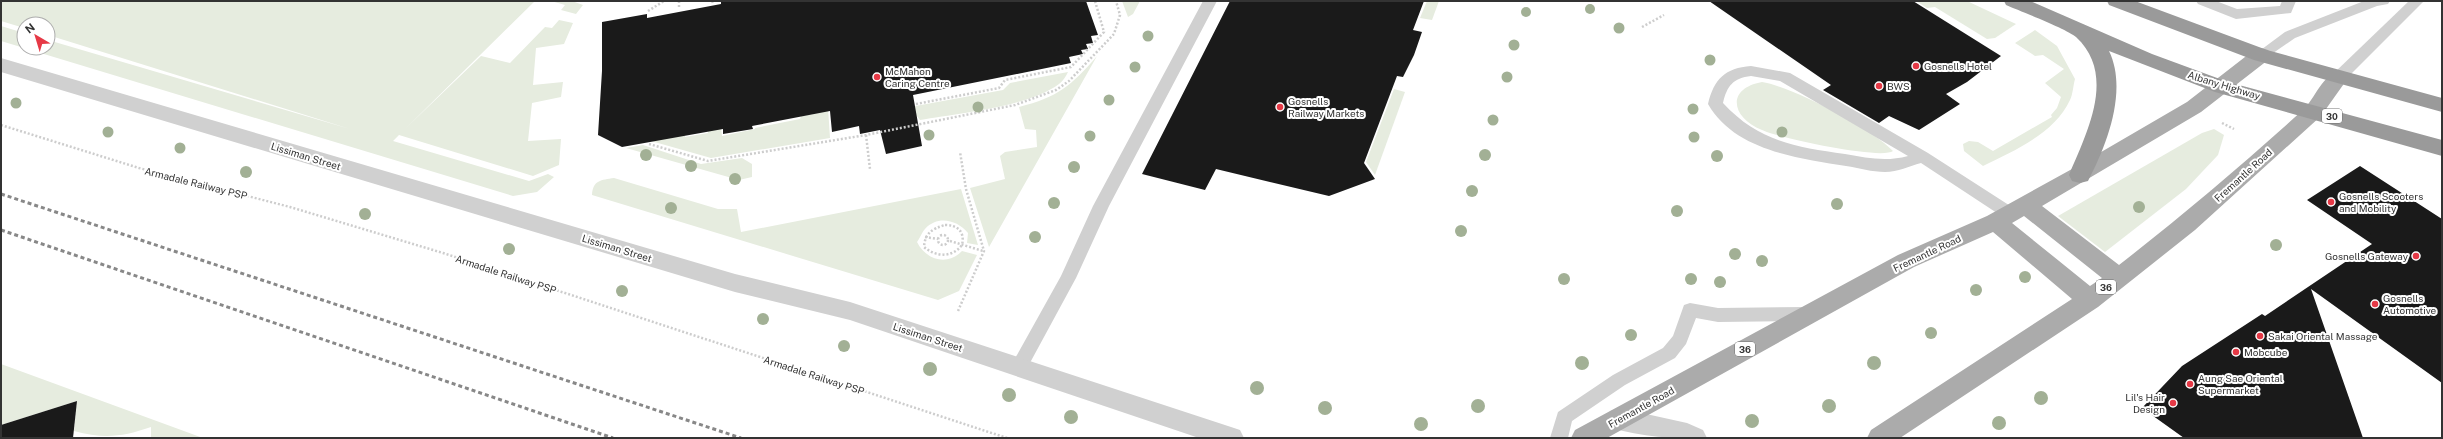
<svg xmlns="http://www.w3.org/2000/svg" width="2443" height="439" viewBox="0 0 2443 439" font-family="'Public Sans',sans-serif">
  <rect width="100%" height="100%" fill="#fff"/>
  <g fill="#e6ecdf">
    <polygon points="1,1 535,1 405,129 481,56 510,63 545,27 552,28 559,20 573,23 564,44 536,48 533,85 563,82 561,97 532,103 528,141 561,139 559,165 533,176 399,135 393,141 529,181 548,174 554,177 537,192 513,196 1,41 1,26 24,33 24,48 48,48 48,40 350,129 48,35 48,24 24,24 24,28 1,21"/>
    <polygon points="551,1 572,1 583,5 576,14 561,10 565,5"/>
    <polygon points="1122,1 1140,1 1133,14 1128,17"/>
    <polygon points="1427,1 1439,1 1432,20 1420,18"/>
    <polygon points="1916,1 1967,1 2016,24 1995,38 1987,39 1935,7 1927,8"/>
    <path d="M2035,30l22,16 18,33c-2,7 -2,15 -5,21 -15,33 -56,51 -87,66l-19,-15 -1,-7 6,-3 9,1 15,9 59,-34 -1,-2 6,-7 4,-11 -16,-14 19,-14 -21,-14 -8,1 -20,-13z"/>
    <path d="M1097,56l-108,191 -19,-59 35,-9 -5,-23 5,-4 32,-5 -1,-17 -11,-1 -6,-22c39,-10 52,-21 78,-51z"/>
    <path d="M1068,72c-2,4 -5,9 -9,12 -31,23 -100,29 -139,36l-10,-13 93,-17 7,-7z"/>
    <path d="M1762,82c31,5 109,46 131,69 -12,9 -114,-13 -131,-21 -30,-12 -37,-41 0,-48z"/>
    <polygon points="1394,89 1405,92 1375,175 1366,162"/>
    <polygon points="828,107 830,138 711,158 651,141 685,131 685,137 708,133 708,129 721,127 722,136 755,129 755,128 800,119 801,116 814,114 816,111"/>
    <polygon points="2214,129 2224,135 2218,155 2186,189 2105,252 2058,216 2202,133"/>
    <polygon points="643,145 701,164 742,158 752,164 752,177 739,180 626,148"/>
    <path d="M614,178l104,31h19l4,23 220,-43 17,56 -11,-2 1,-10c-11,-13 -30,-18 -43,-4 -3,3 -5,9 -8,13 8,17 30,25 45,9l15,4 -18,36 -21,9 -346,-105c1,-15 9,-15 22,-17z"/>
    <path d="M1,364l202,74h-52v-11c-29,10 -47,12 -77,4l3,-30 -76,24z"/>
  </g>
  <g fill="#1a1a1a">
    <polygon points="721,1 1086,1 1098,35 1091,36 1093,43 1086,44 1088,49 1081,50 1083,54 1069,57 1071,63 913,95 922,146 886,154 880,130 860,134 859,126 832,132 830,111 752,126 753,129 723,134 723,129 622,147 598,135 602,71 602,22 647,14 647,18 721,4"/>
    <polygon points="1230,1 1424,1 1413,30 1422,32 1414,55 1403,77 1397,76 1364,163 1375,179 1329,196 1216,169 1205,190 1142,174"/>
    <polygon points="1709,1 1913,1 2001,56 1967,82 1946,94 1960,104 1919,130 1889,116 1879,123 1823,90 1831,85"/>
    <polygon points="2360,166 2442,219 2442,383 2311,289 2363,438 2184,438 2142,408 2182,366 2262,314 2265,316 2372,244 2307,200"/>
    <polygon points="77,401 73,438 1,438 1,425"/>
  </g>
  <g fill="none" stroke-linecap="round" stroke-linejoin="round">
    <g stroke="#cdcdcd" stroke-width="2.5" stroke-dasharray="2 2" stroke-linecap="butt">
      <polyline points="679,1 679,9"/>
      <polyline points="712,1 713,3"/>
      <polyline points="648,11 664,1"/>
      <polyline points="1642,27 1664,15"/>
      <polyline points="916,104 999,88 1005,80 1071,67 1104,32 1095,1"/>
      <polyline points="2222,123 2234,129"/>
      <polyline points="1,125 139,168 290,207 443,253 1007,438"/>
      <polyline points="866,135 870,169"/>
      <polyline points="649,144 708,161 866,135 1015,105 1056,90 1069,81 1114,34 1120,15 1116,1"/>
      <path d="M945,225c13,0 20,7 17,20 -10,13 -26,12 -38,2 1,-14 8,-18 21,-22z"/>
      <circle cx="943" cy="240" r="5"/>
      <polyline points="925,237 938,239"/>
      <polyline points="950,241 983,251"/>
      <polyline points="958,311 984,251 966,189 960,152"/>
    </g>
    <g fill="#d0d0d0" fill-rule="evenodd">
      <polygon points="1203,1 1217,1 1109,206 1076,278 1025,372 1019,374 1013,372 1010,367 1013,362 1061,276 1093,206"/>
      <polygon points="2196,1 2216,1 2237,9 2280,6 2282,1 2296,1 2291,13 2236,19 2198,4"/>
      <polygon points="2364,1 2390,1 2388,4 2377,6 2295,38 2266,58 2261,60 2254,55 2285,32"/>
      <polygon points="2409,1 2424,1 2343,82 2333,82 2331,78 2333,74"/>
      <path d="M1751,66l39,7 138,80 87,56 2,4 -2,4 -6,2 -6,-2 -82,-54c-12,3 -23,9 -36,9 -13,0 -26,-4 -39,-6 -48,-8 -111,-15 -138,-62 6,-25 17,-36 43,-38zM1751,76l29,5 128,75c-22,6 -41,2 -63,-2 -50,-7 -87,-13 -122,-51 4,-17 10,-25 28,-27z"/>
      <polygon points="1690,303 1718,308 1808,307 1814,309 1816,314 1814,319 1808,321 1718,322 1696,318 1686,344 1675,358 1625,385 1572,421 1568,438 1550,438 1558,412 1613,375 1663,348 1673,336 1684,305"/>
    </g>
    <g fill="#d0d0d0" fill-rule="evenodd">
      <polygon points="1,58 735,274 850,302 1231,427 1240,430 1244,438 1199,438 850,320 735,292 1,72"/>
      <path d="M1619,408l68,15 16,7 4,8c-34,0 -65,0 -97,-11l-3,-8 3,-8z"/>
    </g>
    <path fill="#ababab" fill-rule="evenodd" d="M2261,48l7,2 3,5 -3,5 -67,52 -159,94 77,59c63,-49 124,-101 184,-155 13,-12 22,-43 42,-37l3,5 -27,38 -126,114 -97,77 -198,131h-33l4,-8 201,-131 -79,-67 -79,35 -307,171h-36l4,-8 323,-175 89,-39 85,-47 115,-67 67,-52zM2024,216l78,62 -12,8 -78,-63z"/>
    <g fill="#9a9a9a" fill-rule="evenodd">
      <path d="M2004,1h26l122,53 76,28 214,58v16l-227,-64 -106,-41c19,39 -2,94 -21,130l-8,2 -8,-2 -3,-6c18,-43 48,-100 7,-138 -9,-8 -56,-26 -70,-32z"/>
      <polygon points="2107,1 2135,1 2267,50 2442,98 2442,112 2254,60 2109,5"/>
    </g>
    <g stroke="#888" stroke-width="3" stroke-dasharray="4 3" stroke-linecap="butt">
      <polyline points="1,194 741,438"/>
      <polyline points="1,230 613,438"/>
    </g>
  </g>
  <g fill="#a2b095">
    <circle cx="1590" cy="9" r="5"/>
    <circle cx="1526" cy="12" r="5"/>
    <circle cx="1619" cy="28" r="5.5"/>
    <circle cx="1148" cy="36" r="5.5"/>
    <circle cx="1514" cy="45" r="5.5"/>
    <circle cx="1710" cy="60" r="5.5"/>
    <circle cx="1135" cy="67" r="5.5"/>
    <circle cx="1507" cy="77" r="5.5"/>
    <circle cx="1109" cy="100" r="5.5"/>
    <circle cx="16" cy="103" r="5.5"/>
    <circle cx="978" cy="107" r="5.5"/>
    <circle cx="1693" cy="109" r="5.5"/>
    <circle cx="1493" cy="120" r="5.5"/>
    <circle cx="108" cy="132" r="5.5"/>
    <circle cx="1782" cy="132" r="5.5"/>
    <circle cx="929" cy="135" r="5.5"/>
    <circle cx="1090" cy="136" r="5.5"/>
    <circle cx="1694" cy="137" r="5.5"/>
    <circle cx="180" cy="148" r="5.5"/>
    <circle cx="646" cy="155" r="6"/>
    <circle cx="1485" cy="155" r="6"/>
    <circle cx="1717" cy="156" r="6"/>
    <circle cx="691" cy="166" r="6"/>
    <circle cx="1074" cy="167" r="6"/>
    <circle cx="246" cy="172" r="6"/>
    <circle cx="735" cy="179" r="6"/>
    <circle cx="1472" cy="191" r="6"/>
    <circle cx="1054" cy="203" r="6"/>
    <circle cx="1837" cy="204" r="6"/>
    <circle cx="2139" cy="207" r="6"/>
    <circle cx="671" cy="208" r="6"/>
    <circle cx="1677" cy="211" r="6"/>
    <circle cx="365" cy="214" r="6"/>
    <circle cx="1461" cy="231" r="6"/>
    <circle cx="1035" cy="237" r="6"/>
    <circle cx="2276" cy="245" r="6"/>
    <circle cx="509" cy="249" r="6"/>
    <circle cx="1735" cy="254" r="6"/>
    <circle cx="1762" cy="261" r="6"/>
    <circle cx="2025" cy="277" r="6"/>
    <circle cx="1564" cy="279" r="6"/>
    <circle cx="1691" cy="279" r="6"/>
    <circle cx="1720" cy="282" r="6"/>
    <circle cx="1976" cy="290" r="6"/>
    <circle cx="622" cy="291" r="6"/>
    <circle cx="763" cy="319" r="6"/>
    <circle cx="1931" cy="333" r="6"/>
    <circle cx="1631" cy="335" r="6"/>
    <circle cx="844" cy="346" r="6"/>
    <circle cx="1582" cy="363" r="7"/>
    <circle cx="1874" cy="363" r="7"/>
    <circle cx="930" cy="369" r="7"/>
    <circle cx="1257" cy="388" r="7"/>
    <circle cx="1009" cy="395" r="7"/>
    <circle cx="2041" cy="398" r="7"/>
    <circle cx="1478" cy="406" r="7"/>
    <circle cx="1829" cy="406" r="7"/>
    <circle cx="1325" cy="408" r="7"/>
    <circle cx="1071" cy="417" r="7"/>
    <circle cx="1752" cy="421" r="7"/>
    <circle cx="1999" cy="423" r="7"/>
    <circle cx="1421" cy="424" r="7"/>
  </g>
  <g fill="#e63946" stroke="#fff" stroke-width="1.5">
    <circle cx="1916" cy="66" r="4"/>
    <circle cx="877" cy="77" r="4"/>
    <circle cx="1879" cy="86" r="4"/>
    <circle cx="1280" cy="107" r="4"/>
    <circle cx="2331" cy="202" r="4"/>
    <circle cx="2416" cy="256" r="4"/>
    <circle cx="2375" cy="304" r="4"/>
    <circle cx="2260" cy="336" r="4"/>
    <circle cx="2236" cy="352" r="4"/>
    <circle cx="2190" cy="384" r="4"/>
    <circle cx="2173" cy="403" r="4"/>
  </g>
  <g text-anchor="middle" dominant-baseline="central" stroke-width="4" stroke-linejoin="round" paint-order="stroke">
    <g fill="#fff" stroke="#707070" stroke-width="1">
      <rect x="2322" y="109" width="20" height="14" rx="3"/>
      <rect x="2096" y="280" width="20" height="14" rx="3"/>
      <rect x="1735" y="342" width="20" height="14" rx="3"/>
    </g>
    <g font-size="9" font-weight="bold" fill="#333">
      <text x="2332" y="116">30</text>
      <text x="2106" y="287">36</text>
      <text x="1745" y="349">36</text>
    </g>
    <g font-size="10" fill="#333" stroke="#fff" text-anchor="start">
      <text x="1924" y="66">Gosnells Hotel</text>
      <text x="885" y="71">McMahon<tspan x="885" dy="12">Caring Centre</tspan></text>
      <text x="1887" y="86">BWS</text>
      <text x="1288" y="101">Gosnells<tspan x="1288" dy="12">Railway Markets</tspan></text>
      <text x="2339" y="196">Gosnells Scooters<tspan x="2339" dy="12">and Mobility</tspan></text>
      <text x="2408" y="256" text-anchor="end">Gosnells Gateway</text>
      <text x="2383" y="298">Gosnells<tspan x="2383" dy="12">Automotive</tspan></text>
      <text x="2268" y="336">Sakai Oriental Massage</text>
      <text x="2244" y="352">Mobcube</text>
      <text x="2198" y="378">Aung Sae Oriental<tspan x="2198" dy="12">Supermarket</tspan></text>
      <text x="2165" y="397" text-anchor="end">Lil's Hair<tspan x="2165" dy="12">Design</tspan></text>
    </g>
    <g font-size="10" fill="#333" stroke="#fff">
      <text transform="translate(2224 85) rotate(17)">Albany Highway</text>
      <text transform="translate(306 156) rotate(17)">Lissiman Street</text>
      <text transform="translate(2243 175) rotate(-42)">Fremantle Road</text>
      <text transform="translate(196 183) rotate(14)">Armadale Railway PSP</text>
      <text transform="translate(617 248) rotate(17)">Lissiman Street</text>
      <text transform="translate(1927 253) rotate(-25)">Fremantle Road</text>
      <text transform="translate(506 274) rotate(18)">Armadale Railway PSP</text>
      <text transform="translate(928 337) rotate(18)">Lissiman Street</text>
      <text transform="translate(814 375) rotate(18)">Armadale Railway PSP</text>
      <text transform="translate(1641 407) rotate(-29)">Fremantle Road</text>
    </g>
  </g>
  <rect width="2443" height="439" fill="none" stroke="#333333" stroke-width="4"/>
  <g transform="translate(36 36) rotate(322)"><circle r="19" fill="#ffffff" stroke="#adadad"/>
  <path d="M0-3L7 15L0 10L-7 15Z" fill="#e63946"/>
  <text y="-6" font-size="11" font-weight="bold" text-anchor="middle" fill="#333333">N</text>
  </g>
</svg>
